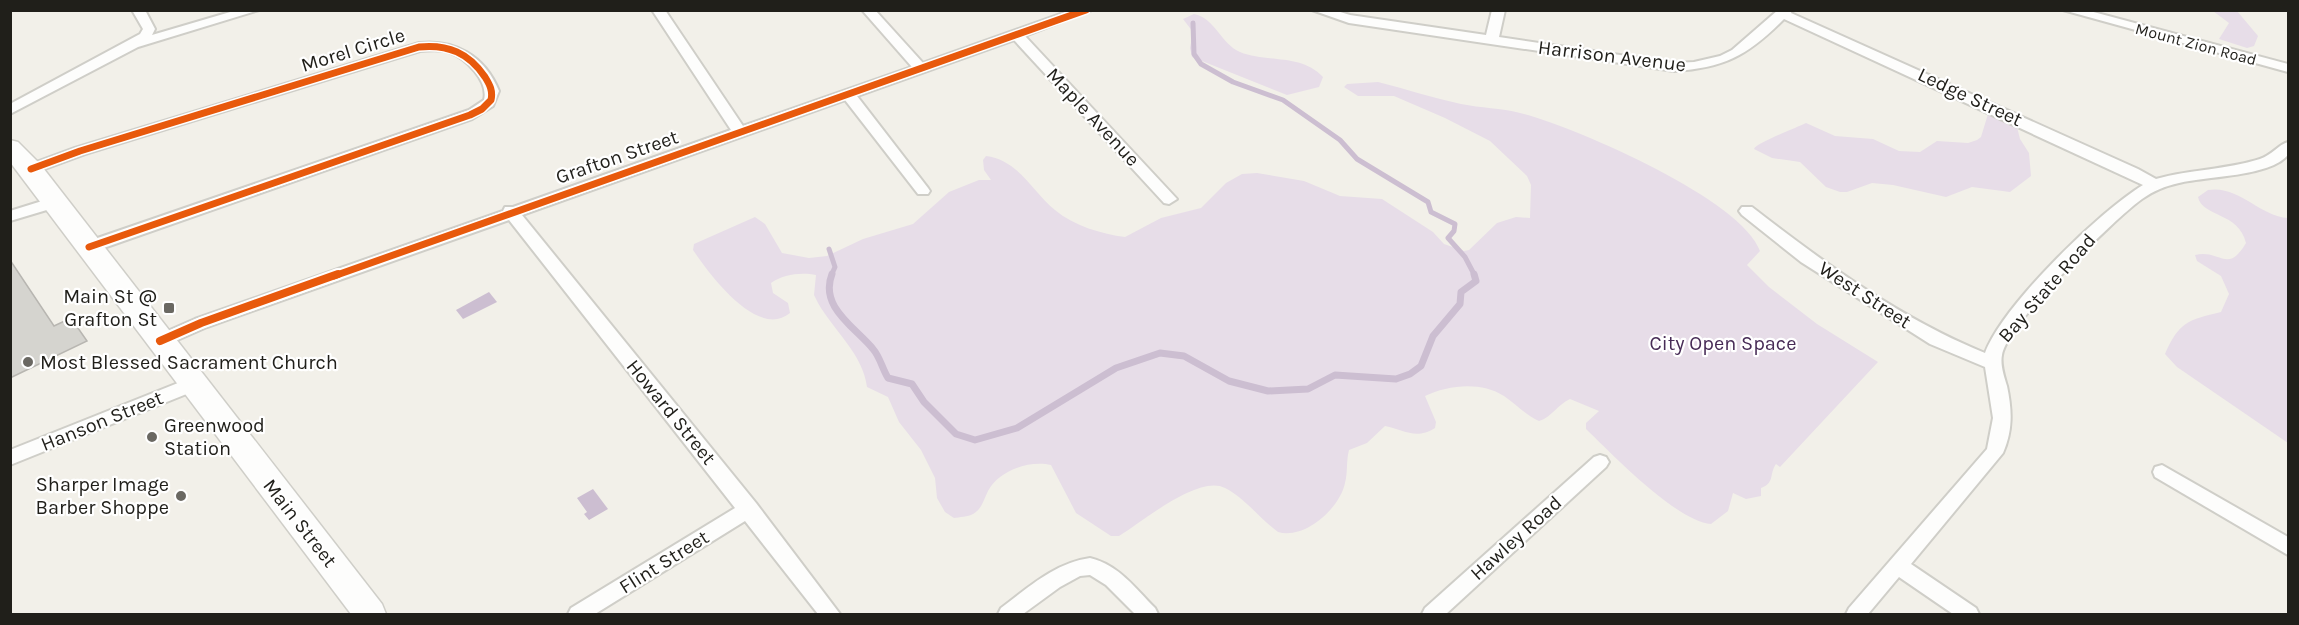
<svg xmlns="http://www.w3.org/2000/svg" width="2299" height="625" viewBox="0 0 2299 625" font-family="Karla,sans-serif">
  <rect width="100%" height="100%" fill="#f2f0e9"/>
  <g fill="#e7dde8">
    <polygon points="2213,11 2237,11 2258,36 2254,46 2247,48 2219,39 2229,23"/>
    <path d="M1194,14c21,4 27,30 46,38 26,11 61,1 83,25l-4,10 -32,8 -95,-38 -2,-9 3,-16 -10,-13z"/>
    <path d="M1378,82c28,7 55,16 83,22 20,4 40,4 59,9 53,13 222,86 240,138l-13,14 22,22 48,37 61,38 -98,105 -4,-3c-7,10 -1,19 -15,24v8l-15,3 -13,-6 -5,18 -17,13c-35,-3 -99,-70 -125,-95v-6l13,-12 -29,-12c-13,6 -18,18 -31,22 -14,-6 -23,-17 -35,-25 -23,-15 -56,-11 -79,0l11,26 -1,6c-19,12 -31,2 -50,-2l-18,17 -18,7c-3,11 -1,22 -4,33 -5,25 -40,57 -67,49 -18,-13 -33,-34 -53,-44 -26,-14 -83,34 -106,48h-8l-35,-23 -25,-48c-21,-5 -52,5 -63,26 -4,8 -6,18 -15,23 -5,3 -14,3 -19,4l-9,-6 -8,-14 -2,-20 -14,-28 -22,-28 -11,-25 -21,-10c-4,-33 -33,-56 -49,-84l-4,-8 2,-20c-14,-3 -33,-1 -45,8l2,10 15,10 2,10c-32,27 -81,-39 -97,-63l1,-6 61,-27 10,7 17,29 27,5 18,-2 36,-17 50,-15 36,-32 30,-12h12l-7,-10 -1,-10 3,-4c33,4 46,36 69,54 19,16 47,24 70,27l36,-19 40,-10 25,-25 16,-9 15,-1 47,8 36,15 42,3 51,33 11,12 20,7 5,-1 28,-27 19,-6 14,1 1,-33 -4,-9 -37,-35 -45,-23 -51,-22h-36l-14,-9 3,-3z"/>
    <path d="M1988,114l12,3 17,10 3,12 9,14 2,23 -21,16 -38,-5 -26,10 -53,-12 -21,-2 -25,9h-7l-14,-5 -26,-25 -28,-4 -18,-9c2,-6 42,-21 52,-26l29,13 38,3 26,12 21,1 17,-11 31,2 9,-3 4,-3z"/>
    <path d="M2208,190c31,-5 51,26 80,28v225l-111,-76 -12,-13c14,-32 23,-34 56,-42l8,-18 -8,-18 -24,-15 -2,-6c26,-6 32,20 51,-12 -7,-31 -44,-26 -48,-46z"/>
  </g>
  <g fill="#ccbed1">
    <polygon points="489,292 497,302 463,319 456,310"/>
    <polygon points="593,489 608,509 589,520 584,514 587,512 577,498"/>
  </g>
  <g fill="none" stroke-linecap="round" stroke-linejoin="round">
    <g stroke="#ccbed1" stroke-width="5">
      <polyline points="1193,23 1194,54 1201,64 1233,82 1283,100 1340,140 1357,159 1428,202 1431,212 1455,224 1454,231 1448,238 1465,257 1475,276"/>
      <polyline points="829,249 835,267 831,276"/>
    </g>
    <path stroke="#ccbed1" stroke-width="7" d="M832,274c-13,33 23,53 41,75 7,8 9,19 15,29l24,6 12,18 32,32 19,6 42,-12 99,-60 44,-15 24,3 45,25 39,10 40,-2 27,-14 61,4 14,-5 11,-8 12,-30 27,-32 1,-12 15,-11 -2,-7"/>
  </g>
  <polygon fill="#d5d4cf" stroke="#b8b6b1" stroke-width="1.5" points="10,260 54,326 71,318 87,341 10,378"/>
  <g fill="none" stroke-linecap="round" stroke-linejoin="round">
    <defs>
      <g id="street">
        <polygon points="132,10 145,10 155,29 152,35 237,10 259,10 138,47 10,114 10,104 140,34 143,29"/>
        <polygon points="652,10 665,10 743,126 912,67 862,10 875,10 923,63 1072,10 1092,10 1025,36 1177,199 1169,204 1164,203 1014,40 857,96 928,188 930,191 928,194 918,194 845,100 522,215 756,503 840,614 818,614 745,521 595,614 568,614 571,608 735,508 509,220 207,327 166,345 154,345 152,341 154,337 195,319 503,211 505,207 513,207 731,130"/>
        <path d="M1312,10h22l16,5 136,20 6,-25h13l-6,27 175,26 20,-1 26,-6 12,-6 46,-40h14l-1,3 347,156 18,10c34,-10 71,-9 104,-20 12,-4 18,-14 28,-17v13c-19,22 -81,21 -109,28 -14,3 -26,8 -37,16 -28,20 -135,125 -140,156 -2,10 2,21 5,31 5,24 6,44 -4,67l-92,111 65,44 3,6h-26l-54,-37 -31,37h-22l3,-6 138,-159 6,-31 -8,-51 -55,-23 -129,-82 -59,-47 -3,-4 3,-4h10c72,56 149,112 233,146 18,-48 114,-141 158,-168l-359,-166c-36,36 -59,49 -110,52l-325,-48z"/>
        <polygon points="2063,10 2086,10 2288,64 2288,72"/>
        <path d="M419,43c36,-4 66,13 80,48l-6,15 -21,13 -377,132h-12l-2,-4 2,-4 386,-133 15,-10c5,-19 -18,-42 -35,-48 -9,-3 -19,-2 -29,-1l-335,103 -49,18h-10l-2,-3 2,-3 49,-18z"/>
        <polygon points="55,197 60,198 63,202 60,206 10,221 10,211"/>
        <polygon points="193,377 199,379 202,384 199,389 10,465 10,450"/>
        <polygon points="1600,455 1606,457 1609,462 1606,467 1446,614 1422,614 1425,608 1594,457"/>
        <polygon points="2162,465 2288,537 2288,555 2155,477 2153,472 2155,467"/>
        <path d="M1090,558c29,7 45,30 65,50l3,6h-23l-29,-29 -16,-10 -10,1 -20,11 -37,27h-25l3,-6c28,-21 54,-45 89,-50z"/>
      </g>
      <polygon id="primary" points="10,140 18,142 40,164 382,604 386,614 351,614 10,162"/>
    </defs>
    <use href="#street" stroke="#cfcec8" stroke-width="4"/>
    <use href="#primary" stroke="#cfcec8" stroke-width="3"/>
    <use href="#street" fill="#fdfdfc" fill-rule="evenodd"/>
    <use href="#primary" fill="#fdfdfc" fill-rule="evenodd"/>
    <defs>
      <g id="cycleway-far1">
        <path d="M31,169l49,-18 339,-104c29,-3 50,6 66,30 5,8 8,14 6,23l-9,9 -12,6 -381,132"/>
        <polyline points="334,276 1086,10"/>
      </g>
      <polyline id="cycleway" points="160,341 201,323 338,274"/>
    </defs>
    <use href="#cycleway-far1" stroke="#fff" stroke-width="10"/>
    <use href="#cycleway" stroke="#fff" stroke-width="12"/>
    <use href="#cycleway-far1" stroke="#e8590c" stroke-width="7"/>
    <use href="#cycleway" stroke="#e8590c" stroke-width="8"/>
  </g>
  <g fill="#6a6862" stroke="#fff" stroke-width="2">
    <rect x="163" y="302" width="12" height="12" rx="3"/>
    <circle cx="28" cy="362" r="6"/>
    <circle cx="152" cy="437" r="6"/>
    <circle cx="181" cy="496" r="6"/>
  </g>
  <g text-anchor="middle" dominant-baseline="central" stroke-width="4.5" stroke-linejoin="round" paint-order="stroke">
    <g font-size="16" fill="#201f1a" stroke="#fff">
      <text transform="translate(2196 44) rotate(15)">Mount Zion Road</text>
    </g>
    <g font-size="20" fill="#201f1a" stroke="#fff">
      <text transform="translate(353 50) rotate(-17)">Morel Circle</text>
      <text transform="translate(1612 56) rotate(7)">Harrison Avenue</text>
      <text transform="translate(1970 97) rotate(25)">Ledge Street</text>
      <text transform="translate(1093 117) rotate(47)">Maple Avenue</text>
      <text transform="translate(617 157) rotate(-19)">Grafton Street</text>
      <text transform="translate(2047 288) rotate(-49)">Bay State Road</text>
      <text transform="translate(1865 295) rotate(33)">West Street</text>
      <text transform="translate(671 412) rotate(51)">Howard Street</text>
      <text transform="translate(102 421) rotate(-22)">Hanson Street</text>
      <text transform="translate(300 523) rotate(52)">Main Street</text>
      <text transform="translate(1516 538) rotate(-42)">Hawley Road</text>
      <text transform="translate(664 562) rotate(-32)">Flint Street</text>
    </g>
    <g font-size="20" fill="#201f1a" stroke="#fff" text-anchor="end">
      <text x="157" y="296">Main St @<tspan x="157" dy="23">Grafton St</tspan></text>
      <text x="40" y="362" text-anchor="start">Most Blessed Sacrament Church</text>
      <text x="164" y="425" text-anchor="start">Greenwood<tspan x="164" dy="23">Station</tspan></text>
      <text x="169" y="484">Sharper Image<tspan x="169" dy="23">Barber Shoppe</tspan></text>
    </g>
    <g font-size="20" fill="#472b56" stroke="#fff">
      <text x="1723" y="343">City Open Space</text>
    </g>
  </g>
  <rect width="2299" height="625" fill="none" stroke="#201f1a" stroke-width="24"/>
</svg>
